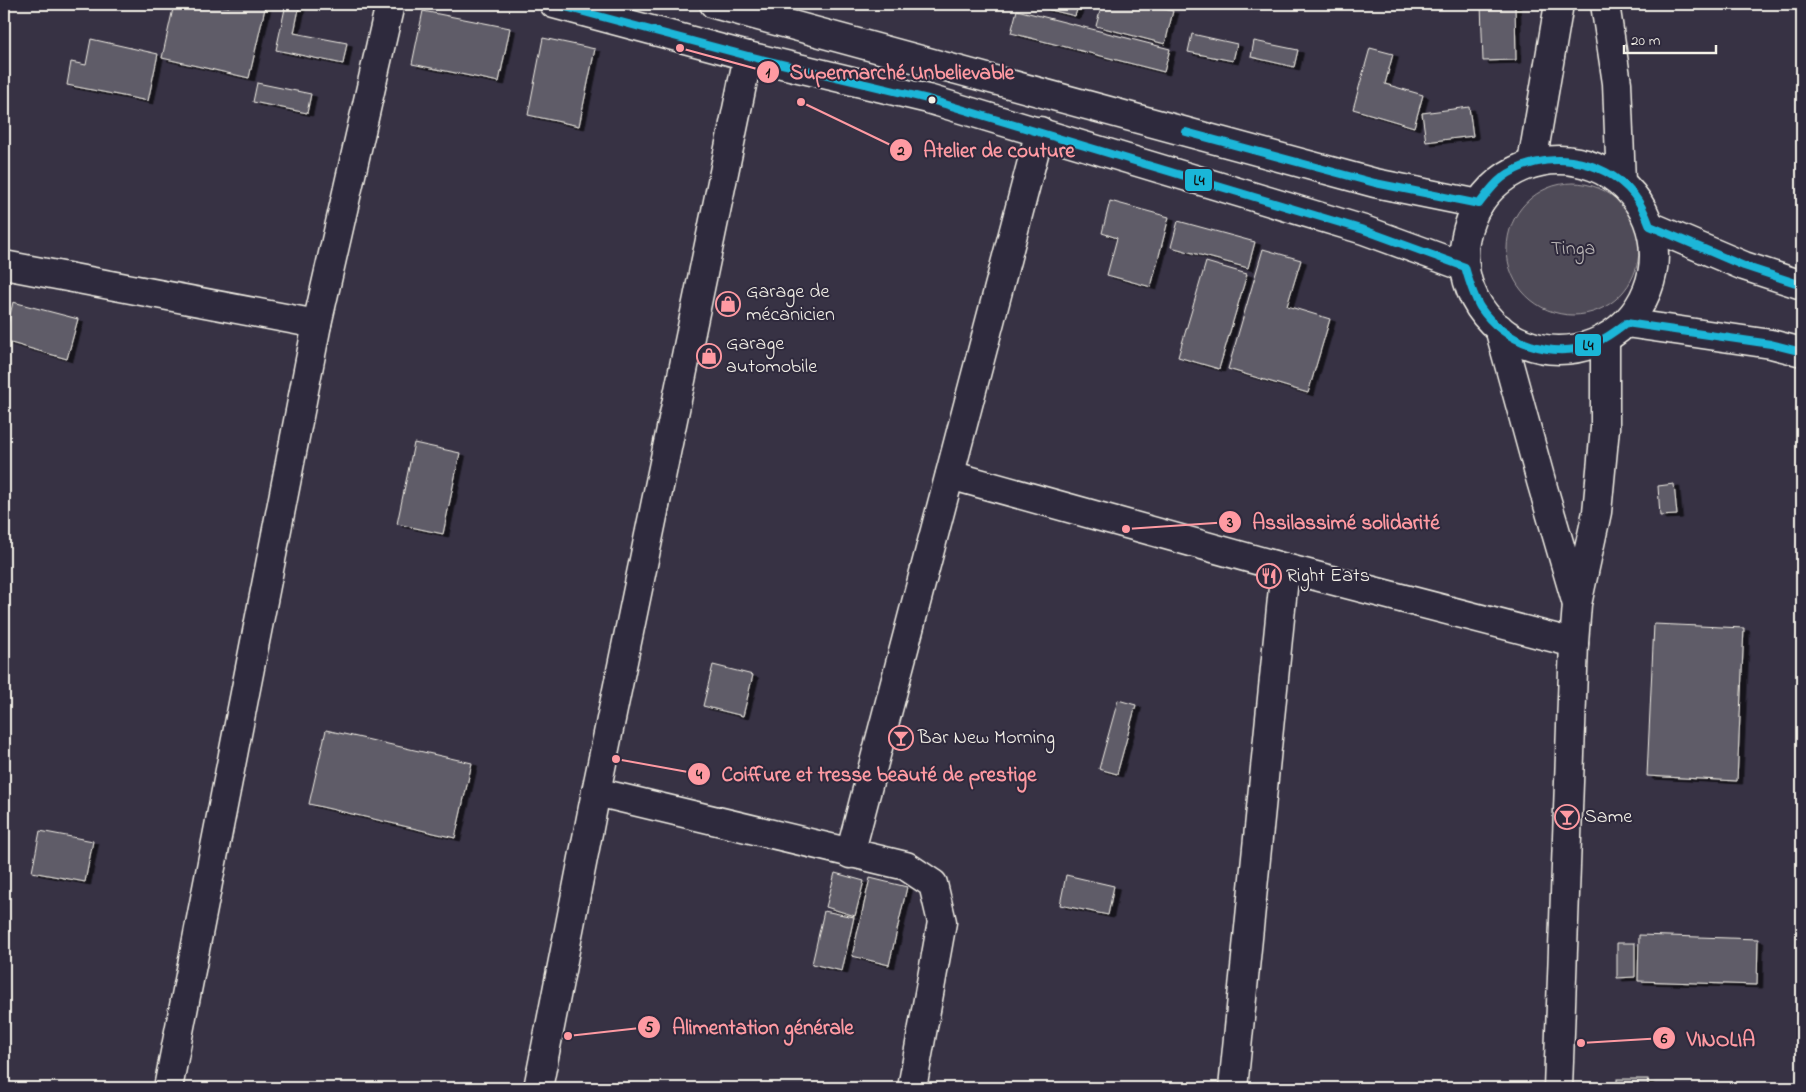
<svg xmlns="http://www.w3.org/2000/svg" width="1806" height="1092" viewBox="0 0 1806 1092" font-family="'Indie Flower',sans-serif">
  <defs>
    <filter id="shadow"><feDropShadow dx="5.5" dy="3" stdDeviation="0" flood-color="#0009"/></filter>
  </defs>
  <rect width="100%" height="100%" fill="#373244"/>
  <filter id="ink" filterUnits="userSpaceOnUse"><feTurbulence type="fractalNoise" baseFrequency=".02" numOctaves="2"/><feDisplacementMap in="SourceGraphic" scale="10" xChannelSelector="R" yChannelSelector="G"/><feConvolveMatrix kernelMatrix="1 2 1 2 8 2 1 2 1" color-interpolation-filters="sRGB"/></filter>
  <g filter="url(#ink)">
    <circle fill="#504b59" stroke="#a29ea0" cx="1573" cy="249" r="66"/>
    <g fill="#5f5c67" stroke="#f4f1e8" filter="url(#shadow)">
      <polygon points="174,4 214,4 229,7 229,4 266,4 249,78 162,58"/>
      <polygon points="286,4 300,4 294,33 347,43 343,64 276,50"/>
      <polygon points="1026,4 1079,4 1075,16"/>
      <polygon points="1102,4 1144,4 1173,11 1165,44 1096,26"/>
      <polygon points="1481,4 1515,4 1516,60 1483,61"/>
      <polygon points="1017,10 1170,49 1164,72 1011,33"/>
      <polygon points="423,11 510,28 499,82 412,64"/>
      <polygon points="1192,34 1237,44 1233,61 1188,52"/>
      <polygon points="543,38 595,49 579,126 528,115"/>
      <polygon points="91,39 158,54 148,101 67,85 71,62 86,65"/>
      <polygon points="1254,41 1298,50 1294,67 1251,57"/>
      <polygon points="1370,48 1393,54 1385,84 1423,95 1414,127 1353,109"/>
      <polygon points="257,83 311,94 307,113 253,102"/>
      <polygon points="1469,107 1473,136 1426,142 1422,113"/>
      <polygon points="1110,201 1169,217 1151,287 1107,275 1117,238 1102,233"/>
      <polygon points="1178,221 1255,242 1248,268 1171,247"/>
      <polygon points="1263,249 1301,260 1287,306 1330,319 1308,393 1228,369"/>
      <polygon points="1206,262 1247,274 1219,369 1178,357"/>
      <polygon points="13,302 78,319 67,359 4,341"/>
      <polygon points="414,443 460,453 443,534 397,524"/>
      <polygon points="1674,484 1677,515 1660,516 1658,486"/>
      <polygon points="1654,624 1744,628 1737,781 1647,776"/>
      <polygon points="713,665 753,675 743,716 703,706"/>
      <polygon points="1118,700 1136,705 1117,774 1099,769"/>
      <polygon points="326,730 472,763 455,838 309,804"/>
      <polygon points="40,831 93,841 85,882 32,872"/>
      <polygon points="835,873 864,881 855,916 826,907"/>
      <polygon points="1066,875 1114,886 1108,915 1060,905"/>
      <polygon points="870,878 907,887 889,965 852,956"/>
      <polygon points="824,911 854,917 842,971 812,964"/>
      <polygon points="1639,935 1758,939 1757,985 1638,981"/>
      <polygon points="1617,943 1635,943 1635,977 1617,978"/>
      <rect x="1617" y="1079" width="31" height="9"/>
    </g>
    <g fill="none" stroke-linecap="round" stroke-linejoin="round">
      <defs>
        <g id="minor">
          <polyline points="1605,4 1617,83 1621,182"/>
          <polyline points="1532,163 1559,4"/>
          <polyline points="4,265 317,324"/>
          <polyline points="1499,328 1541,481 1576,601"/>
          <polyline points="950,475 1285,568 1574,643"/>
          <polyline points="596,792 906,866 933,884 942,922 912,1088"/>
          <polyline points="850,854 1040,131"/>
          <polyline points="168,1088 317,324 390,4"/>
          <polyline points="538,1088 596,792 748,56"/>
          <polyline points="1233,1088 1285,568"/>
          <polyline points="1558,1088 1574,643 1577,604 1597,512 1605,428 1605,339"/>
        </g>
        <g id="secondary">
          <polyline points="554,4 748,56 928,99 1364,230 1465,267"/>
          <polyline points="714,4 1375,183 1479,204"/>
          <circle cx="1559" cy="255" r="95"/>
          <polyline points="1650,226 1744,266 1802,285"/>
          <polyline points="1626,323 1771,344 1802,352"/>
        </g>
      </defs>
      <use href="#minor" stroke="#f4f1e8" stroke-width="31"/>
      <use href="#secondary" stroke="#f4f1e8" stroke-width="31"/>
      <use href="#minor" stroke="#2f2a3d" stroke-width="28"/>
      <use href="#secondary" stroke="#2f2a3d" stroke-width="28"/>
      <defs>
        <g id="bus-1">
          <path d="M554,4l194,52 180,43 436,131 101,37c4,14 8,28 15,40 24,36 73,53 113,37 12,-5 23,-13 33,-21l145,21 31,8"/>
          <path d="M1186,132l189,51 104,21c7,-9 14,-19 23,-26 40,-30 101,-21 132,17 7,9 12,20 16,31l94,40 58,19"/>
        </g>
      </defs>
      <use href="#bus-1" stroke="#2f2a3d" stroke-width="11"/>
      <use href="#bus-1" stroke="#1ab6d8" stroke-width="8"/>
    </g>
  </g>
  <defs>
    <symbol id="shop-ring" viewBox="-11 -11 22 22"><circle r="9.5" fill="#2f2a3d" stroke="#ff9aa2" stroke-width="1.5"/><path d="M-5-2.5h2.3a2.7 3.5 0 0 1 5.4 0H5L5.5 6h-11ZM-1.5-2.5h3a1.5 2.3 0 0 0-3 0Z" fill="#ff9aa2"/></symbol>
    <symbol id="restaurant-ring" viewBox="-11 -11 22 22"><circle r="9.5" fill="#2f2a3d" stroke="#ff9aa2" stroke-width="1.5"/><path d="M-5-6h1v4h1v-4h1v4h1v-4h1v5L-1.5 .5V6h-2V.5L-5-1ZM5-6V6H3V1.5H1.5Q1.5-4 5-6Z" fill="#ff9aa2"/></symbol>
    <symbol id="bar-ring" viewBox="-11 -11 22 22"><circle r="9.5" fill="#2f2a3d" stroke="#ff9aa2" stroke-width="1.5"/><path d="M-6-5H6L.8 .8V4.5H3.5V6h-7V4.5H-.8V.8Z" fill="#ff9aa2"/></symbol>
  </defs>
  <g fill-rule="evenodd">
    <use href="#shop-ring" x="714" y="290" width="28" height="28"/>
    <use href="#shop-ring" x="695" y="342" width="28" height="28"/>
    <use href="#restaurant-ring" x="1255" y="562" width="28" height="28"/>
    <use href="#bar-ring" x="887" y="724" width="28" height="28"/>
    <use href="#bar-ring" x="1553" y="803" width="28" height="28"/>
  </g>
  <circle fill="#f4f1e8" stroke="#2f2a3d" stroke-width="2" cx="932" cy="100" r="4.5"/>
  <g text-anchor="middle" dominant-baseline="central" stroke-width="4" stroke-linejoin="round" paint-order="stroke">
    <g font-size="20" fill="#bbb7b6" stroke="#2f2a3d">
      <text x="1573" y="249">Tinga</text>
    </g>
    <g font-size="20" fill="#f4f1e8" stroke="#2f2a3d" text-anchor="start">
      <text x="746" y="292">Garage de<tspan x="746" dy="23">mécanicien</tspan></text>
      <text x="726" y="344">Garage<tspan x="726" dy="23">automobile</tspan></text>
      <text x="1286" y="576">Right Eats</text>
      <text x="918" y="738">Bar New Morning</text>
      <text x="1584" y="817">Same</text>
    </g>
  </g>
  <path fill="none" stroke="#ff9aa2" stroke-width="2" d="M680 48L768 72M801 102L901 150M1126 529L1230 522M616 759L699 774M568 1036L649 1027M1581 1043L1664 1038"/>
  <g fill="#ff9aa2" stroke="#2f2a3d" stroke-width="2">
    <circle cx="680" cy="48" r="5"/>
    <circle cx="801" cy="102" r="5"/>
    <circle cx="1126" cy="529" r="5"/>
    <circle cx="616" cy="759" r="5"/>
    <circle cx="568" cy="1036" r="5"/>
    <circle cx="1581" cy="1043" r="5"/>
    <circle cx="768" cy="72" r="12"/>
    <circle cx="901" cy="150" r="12"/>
    <circle cx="1230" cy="522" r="12"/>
    <circle cx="699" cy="774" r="12"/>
    <circle cx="649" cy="1027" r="12"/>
    <circle cx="1664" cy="1038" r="12"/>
  </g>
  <g font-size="15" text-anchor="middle" font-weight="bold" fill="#111">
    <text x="768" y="77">1</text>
    <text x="901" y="155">2</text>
    <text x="1230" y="527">3</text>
    <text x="699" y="779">4</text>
    <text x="649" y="1032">5</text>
    <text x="1664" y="1043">6</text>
  </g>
  <g font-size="21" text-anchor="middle" font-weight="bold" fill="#ff9aa2" stroke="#2f2a3d" stroke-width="4" stroke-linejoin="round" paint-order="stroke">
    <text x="902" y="79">Supermarché Unbelievable</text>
    <text x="999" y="157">Atelier de couture</text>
    <text x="1346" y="529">Assilassimé solidarité</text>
    <text x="879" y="781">Coiffure et tresse beauté de prestige</text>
    <text x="763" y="1034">Alimentation générale</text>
    <text x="1721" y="1046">VINOLIA</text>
  </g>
  <g stroke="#2f2a3d" stroke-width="2">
    <rect x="1184" y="168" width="29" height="24" rx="5" fill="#1ab6d8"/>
    <rect x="1574" y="333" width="28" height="24" rx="5" fill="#1ab6d8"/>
  </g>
  <g font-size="14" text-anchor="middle" font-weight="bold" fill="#111">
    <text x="1199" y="185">L4</text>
    <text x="1588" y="350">L4</text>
  </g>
  <rect width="1806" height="1092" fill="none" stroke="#2f2a3d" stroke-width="20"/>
  <rect x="10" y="10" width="1786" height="1072" fill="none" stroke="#f4f1e8" stroke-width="2" filter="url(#ink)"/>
  <path d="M1624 45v8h92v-8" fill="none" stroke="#f4f1e8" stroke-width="2.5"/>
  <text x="1631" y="45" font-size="15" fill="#f4f1e8" stroke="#2f2a3d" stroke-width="4" paint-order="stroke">20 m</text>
</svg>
